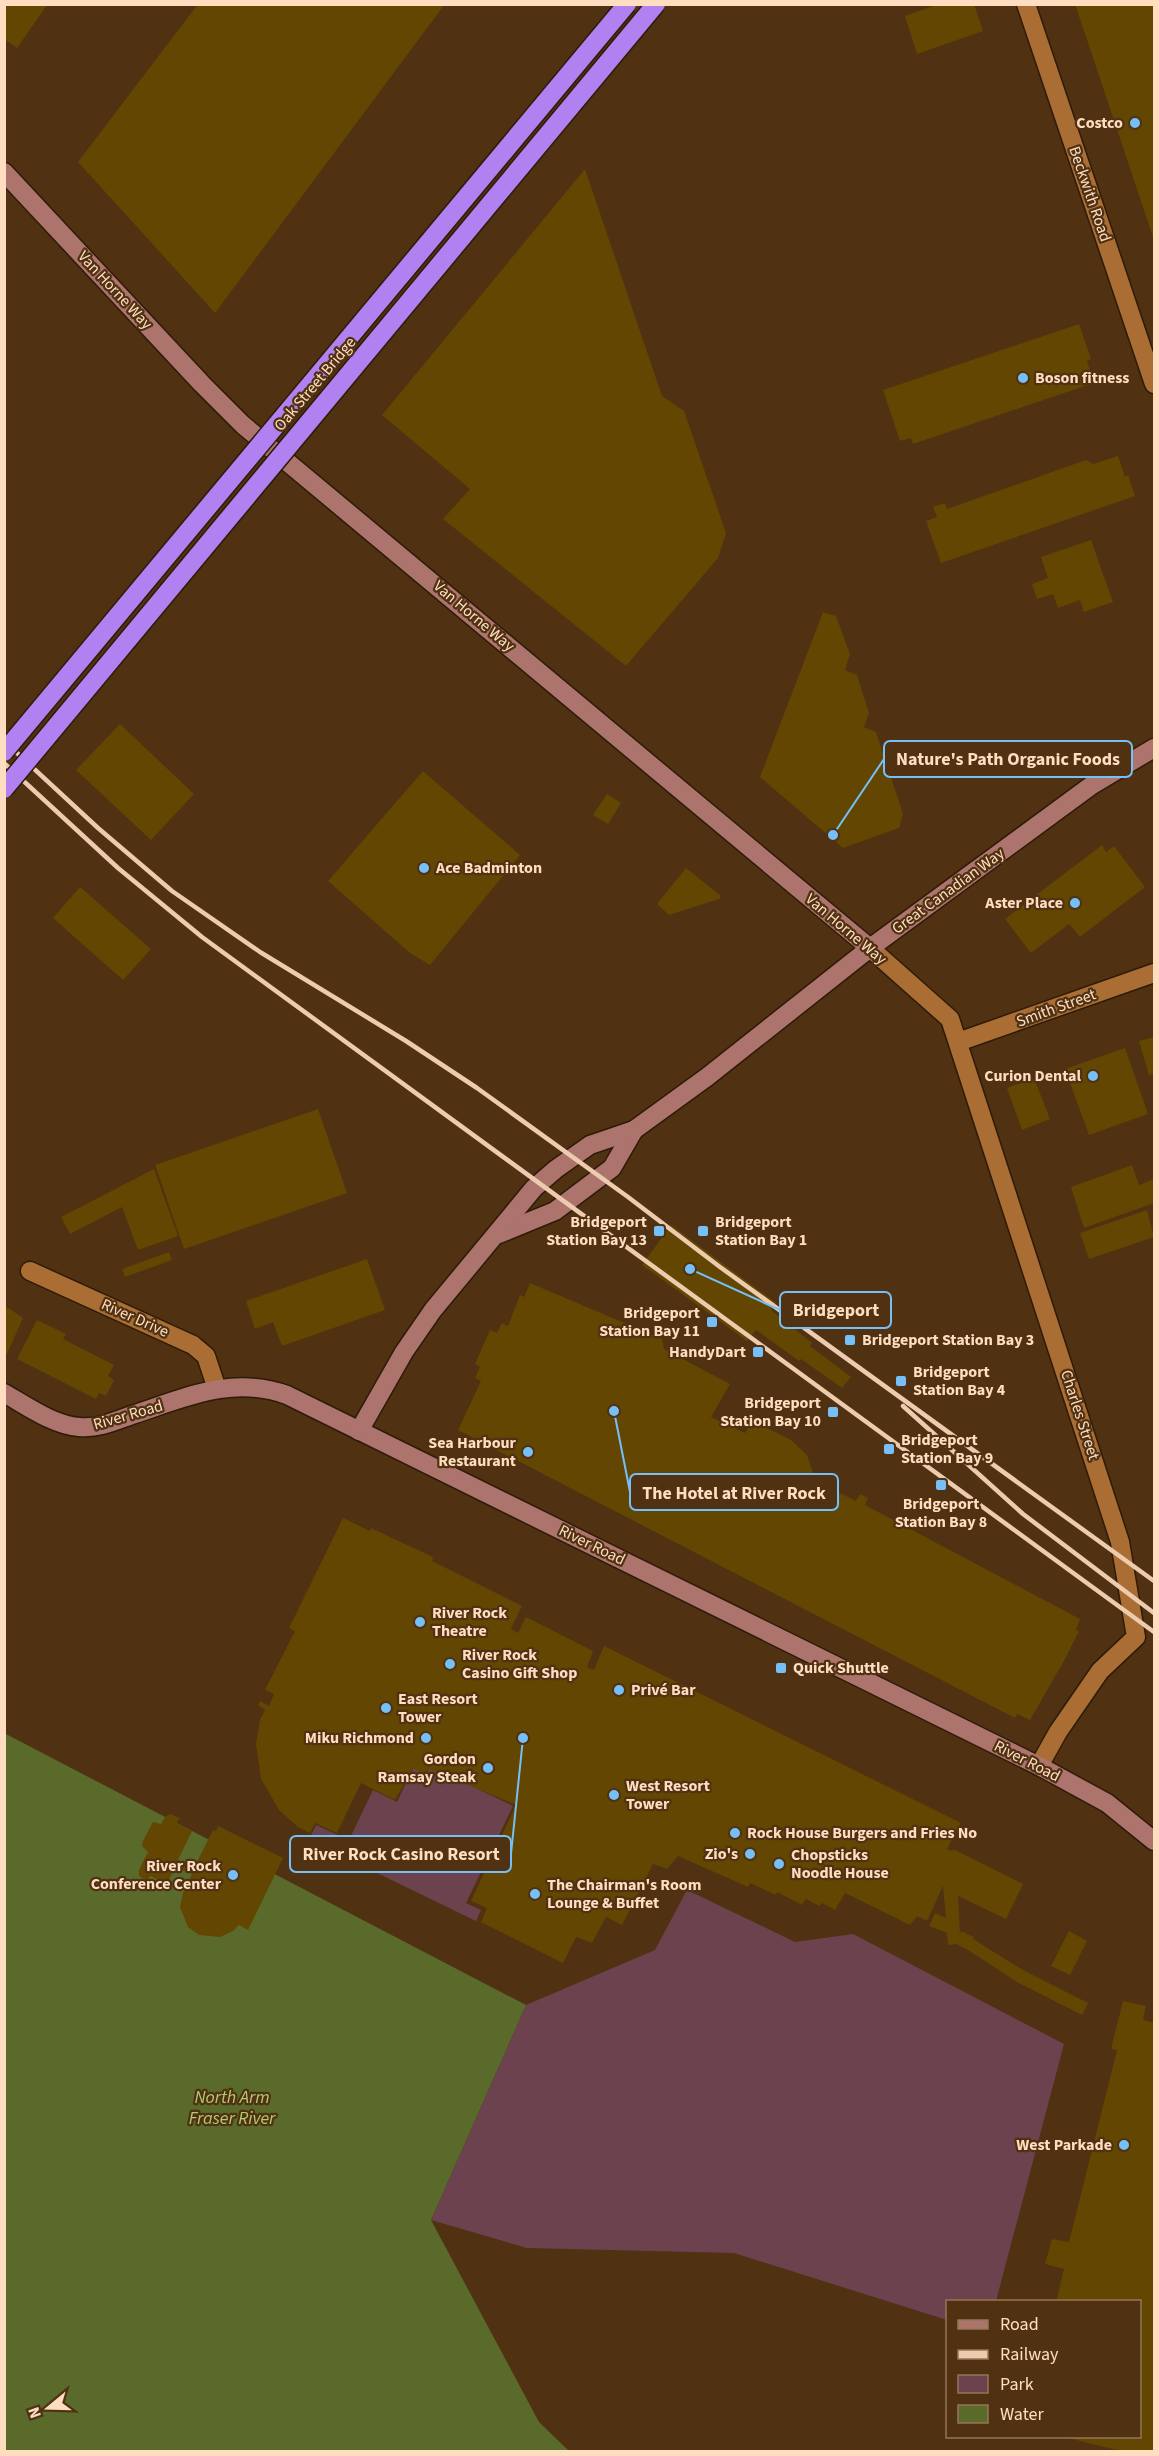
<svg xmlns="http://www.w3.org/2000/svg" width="1159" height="2456" viewBox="0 0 1159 2456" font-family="'Source Sans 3',sans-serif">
  <rect width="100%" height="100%" fill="#503112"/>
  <g fill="#6b424d">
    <polygon points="428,1765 513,1806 466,1903 481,1910 476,1921 309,1840 316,1825 349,1840 373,1790 397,1802 414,1766"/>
    <polygon points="687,1890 795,1942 853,1934 1064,2044 996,2301 948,2302 947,2320 734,2253 527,2248 431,2220 526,2005 655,1950"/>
  </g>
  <polygon fill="#596a2b" points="4,1733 526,2005 431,2220 539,2422 569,2451 5,2451"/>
  <g fill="#624602">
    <polygon points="198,4 445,4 215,313 78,162"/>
    <polygon points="939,4 974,4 983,31 917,54 905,16"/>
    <polygon points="1075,4 1154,4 1154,240"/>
    <polygon points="4,5 47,5 17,48 4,39"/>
    <polygon points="585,169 662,396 684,411 726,533 718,558 626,666 443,519 470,489 382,415"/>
    <polygon points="1079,324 1091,359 1087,361 1094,383 913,444 911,438 900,441 883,390"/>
    <polygon points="1118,456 1125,477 1128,475 1135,496 941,563 926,521 937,517 933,507 945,503 947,509 1086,460 1093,464"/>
    <polygon points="1091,540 1113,602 1084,612 1080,600 1058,608 1053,594 1037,599 1032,584 1048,578 1041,557"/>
    <polygon points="823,612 836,616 850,654 845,670 857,675 869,713 864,727 876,732 903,814 899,828 843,848 760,777"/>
    <polygon points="120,724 194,794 151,840 76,770"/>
    <polygon points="423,771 520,855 430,965 410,953 328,881"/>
    <polygon points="607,794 621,803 608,824 593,815"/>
    <polygon points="1102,845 1106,852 1114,846 1145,887 1080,937 1069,924 1031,953 1005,919"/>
    <polygon points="686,868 721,896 719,899 669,915 657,904"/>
    <polygon points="80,887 151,949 123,980 53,918"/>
    <polygon points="1154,1037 1154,1073 1149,1075 1139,1041"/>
    <polygon points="1125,1048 1148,1114 1089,1135 1065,1069"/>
    <polygon points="1034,1078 1050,1119 1022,1130 1007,1088"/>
    <polygon points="318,1109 347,1193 184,1249 155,1165"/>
    <polygon points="1132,1165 1139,1185 1154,1179 1154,1203 1084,1228 1071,1187"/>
    <polygon points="154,1169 178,1236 138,1250 122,1207 70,1234 61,1217"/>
    <polygon points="1147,1210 1154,1237 1089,1259 1080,1233"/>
    <polygon points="671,1225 776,1303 771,1310 812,1343 810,1346 851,1377 842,1388 801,1359 799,1361 756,1330 747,1341 642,1265"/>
    <polygon points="169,1252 172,1260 125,1277 122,1269"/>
    <polygon points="367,1259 385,1310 282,1346 273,1322 255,1329 246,1301"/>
    <polygon points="530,1283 662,1339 664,1349 730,1384 711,1417 745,1433 753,1421 791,1440 807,1455 814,1475 819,1479 817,1482 856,1501 860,1494 868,1498 865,1505 1080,1619 1076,1630 1079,1631 1065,1659 1030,1720 1017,1714 1015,1718 458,1430 481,1381 475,1378 480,1367 475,1364 490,1330 497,1333 502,1323 508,1326 520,1295 524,1297"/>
    <polygon points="7,1307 23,1318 7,1354 4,1353 4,1312"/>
    <polygon points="37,1320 66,1334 63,1339 114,1365 108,1376 114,1380 106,1396 99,1393 96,1399 17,1359"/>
    <polygon points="343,1518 370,1531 371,1528 433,1557 432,1561 522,1606 511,1629 518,1633 526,1617 593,1651 587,1667 594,1670 604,1646 961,1823 947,1849 952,1851 953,1849 1023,1884 1006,1919 958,1896 960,1934 961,1931 974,1937 973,1939 1023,1970 1088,2003 1082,2015 1017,1982 968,1950 956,1944 948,1945 947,1933 929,1926 935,1913 946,1918 943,1886 927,1921 917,1916 910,1925 845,1893 835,1910 822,1903 819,1906 806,1899 802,1905 777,1892 776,1895 750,1883 748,1887 678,1856 667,1869 653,1864 622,1925 606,1917 592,1943 576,1937 563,1963 481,1922 487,1908 471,1901 516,1805 430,1769 426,1775 413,1768 395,1800 361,1783 337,1833 315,1823 310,1833 298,1827 279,1810 261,1779 256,1744 260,1720 265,1710 258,1705 260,1701 269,1706 274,1694 265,1690 295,1631 289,1628"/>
    <polygon points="170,1814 180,1818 176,1823 192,1831 178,1860 194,1868 213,1830 216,1831 218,1826 283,1858 248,1930 239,1925 233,1931 220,1937 199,1935 188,1927 180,1907 183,1893 192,1874 175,1867 167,1884 150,1876 147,1881 139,1876 139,1870 148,1852 142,1846 143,1841 153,1822 161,1824 165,1817"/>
    <polygon points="1069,1931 1087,1941 1070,1975 1051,1966"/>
    <polygon points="1123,2001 1146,2006 1143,2020 1154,2023 1154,2452 1125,2452 1064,2437 1140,2436 1140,2302 1056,2302 1064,2269 1045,2264 1052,2239 1069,2242 1117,2050 1111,2049"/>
  </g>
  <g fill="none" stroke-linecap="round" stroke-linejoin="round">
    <defs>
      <g id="street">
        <polyline points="1026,4 1154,384"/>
        <polyline points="870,948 950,1019 1120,1542 1136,1637 1100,1671 1058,1732 1039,1766"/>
        <polyline points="958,1042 1154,973"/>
        <polyline points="30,1271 193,1345 206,1356 217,1389"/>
      </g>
      <g id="secondary">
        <polyline points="4,172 202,384 243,425 870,948"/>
        <polyline points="499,1234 555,1211 612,1168 634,1130"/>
        <path d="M4,1393c23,13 49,32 75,34 19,2 36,-6 53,-12 52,-17 100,-40 155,-20l752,371 68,37 47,38"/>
        <polyline points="359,1431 404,1352 433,1310 534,1188 556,1169 590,1145 634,1130 707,1077 870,948 1092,785 1154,748"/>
      </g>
    </defs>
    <use href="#street" stroke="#2e1b09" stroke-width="21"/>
    <use href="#secondary" stroke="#2e1b09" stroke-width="21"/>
    <use href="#street" stroke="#aa6e34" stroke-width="18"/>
    <use href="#secondary" stroke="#ac746d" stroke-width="18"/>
    <g stroke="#edcbaf" stroke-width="4.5">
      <polyline points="4,741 98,828 172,891 260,952 406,1041 477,1088 628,1197 720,1267 1154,1581"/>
      <polyline points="4,763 118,868 202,937 1154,1632"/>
      <polyline points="903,1406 1023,1514 1154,1613"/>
    </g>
    <defs>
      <g id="highway-bridge">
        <polyline points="4,752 627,4"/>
        <polyline points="4,789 656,4"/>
      </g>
    </defs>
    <use href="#highway-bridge" stroke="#2e1b09" stroke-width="21" stroke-linecap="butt"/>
    <use href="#highway-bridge" stroke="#b181f1" stroke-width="18"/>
  </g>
  <g fill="#76c0f7" stroke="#503112" stroke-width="2">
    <circle cx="1135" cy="123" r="6"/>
    <circle cx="1023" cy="378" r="6"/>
    <circle cx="424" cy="868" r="6"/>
    <circle cx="1075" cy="903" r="6"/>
    <circle cx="1093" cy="1076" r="6"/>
    <rect x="653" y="1225" width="12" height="12" rx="3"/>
    <rect x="697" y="1225" width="12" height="12" rx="3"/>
    <rect x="706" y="1316" width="12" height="12" rx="3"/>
    <rect x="844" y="1334" width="12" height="12" rx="3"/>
    <rect x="752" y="1346" width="12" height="12" rx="3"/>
    <rect x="895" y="1375" width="12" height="12" rx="3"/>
    <rect x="827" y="1406" width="12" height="12" rx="3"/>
    <rect x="883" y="1443" width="12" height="12" rx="3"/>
    <circle cx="528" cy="1452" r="6"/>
    <rect x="935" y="1479" width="12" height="12" rx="3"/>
    <circle cx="420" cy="1622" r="6"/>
    <circle cx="450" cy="1664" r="6"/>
    <rect x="775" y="1662" width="12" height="12" rx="3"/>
    <circle cx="619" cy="1690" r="6"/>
    <circle cx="386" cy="1708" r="6"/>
    <circle cx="426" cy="1738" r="6"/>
    <circle cx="488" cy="1768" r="6"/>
    <circle cx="614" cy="1795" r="6"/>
    <circle cx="735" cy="1833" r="6"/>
    <circle cx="750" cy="1854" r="6"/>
    <circle cx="779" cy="1864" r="6"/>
    <circle cx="233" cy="1875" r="6"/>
    <circle cx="535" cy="1894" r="6"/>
    <circle cx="1124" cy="2145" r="6"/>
  </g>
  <g text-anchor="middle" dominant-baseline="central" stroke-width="4.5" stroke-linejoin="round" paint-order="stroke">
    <g font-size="16" font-weight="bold" fill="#ffddc1" stroke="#503112" text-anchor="start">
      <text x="1123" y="123" text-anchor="end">Costco</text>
      <text x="1035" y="378">Boson fitness</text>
      <text x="436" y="868">Ace Badminton</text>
      <text x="1063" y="903" text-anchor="end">Aster Place</text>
      <text x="1081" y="1076" text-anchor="end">Curion Dental</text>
      <text x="647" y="1222" text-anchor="end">Bridgeport<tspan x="647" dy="18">Station Bay 13</tspan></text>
      <text x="715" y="1222">Bridgeport<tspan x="715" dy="18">Station Bay 1</tspan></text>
      <text x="700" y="1313" text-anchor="end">Bridgeport<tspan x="700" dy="18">Station Bay 11</tspan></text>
      <text x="862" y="1340">Bridgeport Station Bay 3</text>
      <text x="746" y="1352" text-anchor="end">HandyDart</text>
      <text x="913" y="1372">Bridgeport<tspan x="913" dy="18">Station Bay 4</tspan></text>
      <text x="821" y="1403" text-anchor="end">Bridgeport<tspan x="821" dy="18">Station Bay 10</tspan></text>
      <text x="901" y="1440">Bridgeport<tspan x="901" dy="18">Station Bay 9</tspan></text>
      <text x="516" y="1443" text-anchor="end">Sea Harbour<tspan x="516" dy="18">Restaurant</tspan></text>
      <text x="941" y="1504" text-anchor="middle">Bridgeport<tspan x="941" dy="18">Station Bay 8</tspan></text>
      <text x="432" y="1613">River Rock<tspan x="432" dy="18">Theatre</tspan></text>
      <text x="462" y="1655">River Rock<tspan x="462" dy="18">Casino Gift Shop</tspan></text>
      <text x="793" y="1668">Quick Shuttle</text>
      <text x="631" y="1690">Privé Bar</text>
      <text x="398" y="1699">East Resort<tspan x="398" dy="18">Tower</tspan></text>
      <text x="414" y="1738" text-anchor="end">Miku Richmond</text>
      <text x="476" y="1759" text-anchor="end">Gordon<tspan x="476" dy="18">Ramsay Steak</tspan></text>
      <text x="626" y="1786">West Resort<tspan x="626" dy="18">Tower</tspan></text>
      <text x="747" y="1833">Rock House Burgers and Fries No</text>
      <text x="738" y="1854" text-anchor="end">Zio's</text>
      <text x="791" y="1855">Chopsticks<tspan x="791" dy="18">Noodle House</tspan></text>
      <text x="221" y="1866" text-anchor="end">River Rock<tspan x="221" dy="18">Conference Center</tspan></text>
      <text x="547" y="1885">The Chairman's Room<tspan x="547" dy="18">Lounge &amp; Buffet</tspan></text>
      <text x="1112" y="2145" text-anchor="end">West Parkade</text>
    </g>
    <g font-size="16" fill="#ffddc1" stroke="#503112">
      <text transform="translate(1090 194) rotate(71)">Beckwith Road</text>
      <text transform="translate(115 290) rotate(47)">Van Horne Way</text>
      <text transform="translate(315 384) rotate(-50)">Oak Street Bridge</text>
      <text transform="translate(474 616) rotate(40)">Van Horne Way</text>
      <text transform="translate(948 891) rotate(-36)">Great Canadian Way</text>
      <text transform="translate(846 929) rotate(40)">Van Horne Way</text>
      <text transform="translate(1056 1008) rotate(-20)">Smith Street</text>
      <text transform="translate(135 1318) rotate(24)">River Drive</text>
      <text transform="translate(128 1415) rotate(-16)">River Road</text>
      <text transform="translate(1080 1415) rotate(72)">Charles Street</text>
      <text transform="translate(592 1545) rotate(26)">River Road</text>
      <text transform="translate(1027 1761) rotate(27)">River Road</text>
    </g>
    <g font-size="18" font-style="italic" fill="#b2cb71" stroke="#503112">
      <text x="232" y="2097">North Arm<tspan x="232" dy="21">Fraser River</tspan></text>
    </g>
  </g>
  <path fill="none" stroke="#76c0f7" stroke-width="2" d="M833 835L884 759M690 1269L780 1310M614 1411L630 1492M523 1738L511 1854"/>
  <g fill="#76c0f7" stroke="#503112" stroke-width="2">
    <circle cx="833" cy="835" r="6"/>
    <circle cx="690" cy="1269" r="6"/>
    <circle cx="614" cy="1411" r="6"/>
    <circle cx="523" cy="1738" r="6"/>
  </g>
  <g fill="#503112" stroke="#76c0f7" stroke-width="2">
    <rect x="884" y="741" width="248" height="36" rx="6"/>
    <rect x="780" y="1292" width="111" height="36" rx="6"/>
    <rect x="630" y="1474" width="208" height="36" rx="6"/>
    <rect x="290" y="1836" width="221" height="36" rx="6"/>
  </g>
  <g font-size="18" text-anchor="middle" font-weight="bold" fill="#ffddc1">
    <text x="1008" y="765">Nature's Path Organic Foods</text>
    <text x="836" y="1316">Bridgeport</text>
    <text x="734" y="1499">The Hotel at River Rock</text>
    <text x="401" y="1860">River Rock Casino Resort</text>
  </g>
  <rect width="1159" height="2456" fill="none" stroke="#ffddc1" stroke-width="12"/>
  <rect x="946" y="2300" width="195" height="138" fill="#503112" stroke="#967658" stroke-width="1.5"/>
  <rect x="958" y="2320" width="30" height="9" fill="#ac746d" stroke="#967658" stroke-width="1.5"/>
  <text x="1000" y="2330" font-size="18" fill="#ffddc1">Road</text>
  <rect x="958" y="2350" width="30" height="9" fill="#edcbaf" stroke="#967658" stroke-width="1.5"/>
  <text x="1000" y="2360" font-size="18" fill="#ffddc1">Railway</text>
  <rect x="958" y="2375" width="30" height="18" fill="#6b424d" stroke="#967658" stroke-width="1.5"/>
  <text x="1000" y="2390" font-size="18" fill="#ffddc1">Park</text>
  <rect x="958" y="2405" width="30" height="18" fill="#596a2b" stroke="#967658" stroke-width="1.5"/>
  <text x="1000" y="2420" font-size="18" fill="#ffddc1">Water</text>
  <g transform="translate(48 2408) rotate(251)" stroke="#503112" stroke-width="4.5" paint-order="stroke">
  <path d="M0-4.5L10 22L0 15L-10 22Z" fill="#ffddc1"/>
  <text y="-9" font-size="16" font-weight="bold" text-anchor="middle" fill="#ffddc1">N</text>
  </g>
</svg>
